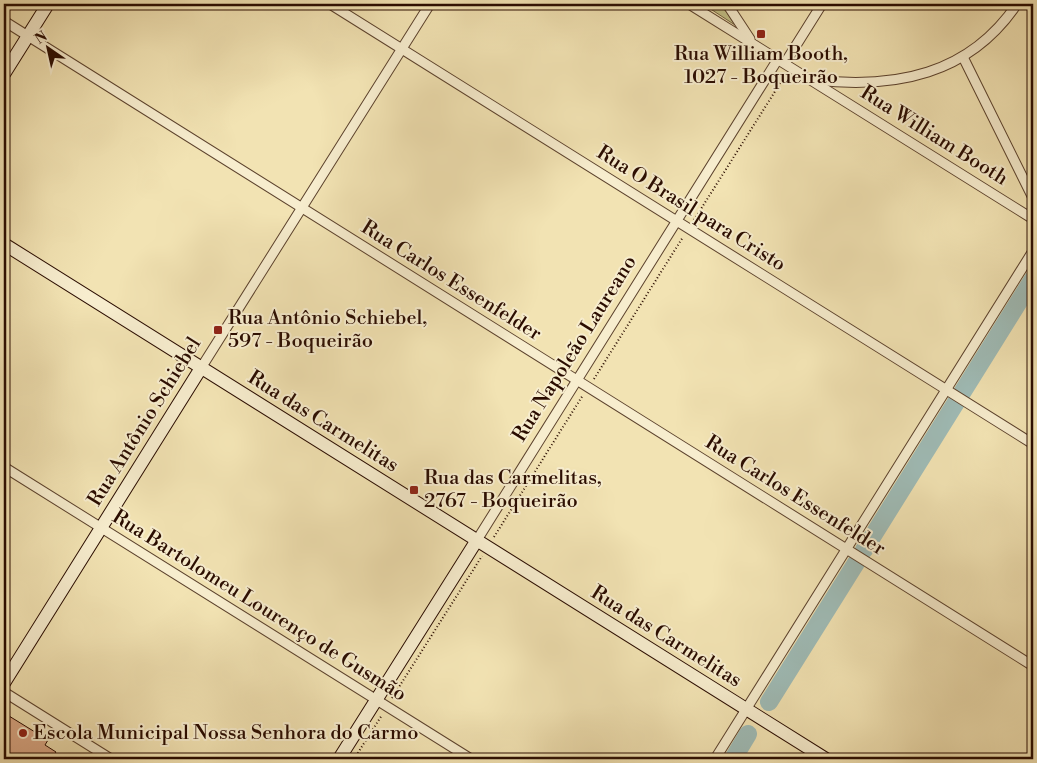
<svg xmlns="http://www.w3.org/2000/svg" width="1037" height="763" viewBox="0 0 1037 763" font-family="'Libre Bodoni',serif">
  <rect width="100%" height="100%" fill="#f2e3b3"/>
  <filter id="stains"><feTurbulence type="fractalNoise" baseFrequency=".004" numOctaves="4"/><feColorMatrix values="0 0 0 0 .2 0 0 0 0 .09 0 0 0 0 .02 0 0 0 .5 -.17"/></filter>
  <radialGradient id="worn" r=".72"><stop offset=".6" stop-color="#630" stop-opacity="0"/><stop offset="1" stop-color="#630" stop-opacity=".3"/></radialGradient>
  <polygon fill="#c3c187" stroke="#766644" points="703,4 721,4 735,25"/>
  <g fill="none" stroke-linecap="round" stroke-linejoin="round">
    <g stroke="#9fbcb7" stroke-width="18">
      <polyline points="864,550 1033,279"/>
      <polyline points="769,702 856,563"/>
      <polyline points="733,759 748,734"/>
    </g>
  </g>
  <polygon fill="#dcaa88" stroke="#2a0c00" points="9,716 48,740 45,745 56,752 51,759 43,759 38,756 36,759 4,759 4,724"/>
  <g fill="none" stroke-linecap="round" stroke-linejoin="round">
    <defs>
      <g id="street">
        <polyline points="330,4 1033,444"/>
        <polyline points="689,4 1033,219"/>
        <polyline points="727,4 750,39"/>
        <polyline points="4,21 1033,666"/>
        <polyline points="963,57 1033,198"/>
        <polyline points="785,63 822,4"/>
        <path d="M815,80c80,9 154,-5 202,-76"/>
        <polyline points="201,368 430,4"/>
        <polyline points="4,467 471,759"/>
        <polyline points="477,540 778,59"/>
        <polyline points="4,692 111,759"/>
        <polyline points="715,759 1033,251"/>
      </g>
      <g id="secondary">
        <polyline points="4,74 48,4"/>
        <polyline points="4,244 826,759"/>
        <polyline points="4,683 201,368"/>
        <polyline points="339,759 477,540"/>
      </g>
    </defs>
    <use href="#street" stroke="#5c422d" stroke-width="11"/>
    <use href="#secondary" stroke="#2a0c00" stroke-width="14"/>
    <g stroke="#2a0c00" stroke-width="2" stroke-dasharray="1 2.5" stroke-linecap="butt">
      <polyline points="694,220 786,74"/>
      <polyline points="594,379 683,237"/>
      <polyline points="494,537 583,395"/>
      <polyline points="392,698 482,556"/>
      <polyline points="354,759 382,715"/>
    </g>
    <use href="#street" stroke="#f7edce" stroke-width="9"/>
    <use href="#secondary" stroke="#f7edce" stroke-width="12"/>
  </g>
  <g fill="#8f2418" stroke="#f7edce" stroke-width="2">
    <rect x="756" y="29" width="10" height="10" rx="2.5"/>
    <rect x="213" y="325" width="10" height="10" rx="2.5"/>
    <rect x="409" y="485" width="10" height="10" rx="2.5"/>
    <circle cx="23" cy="733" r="5"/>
  </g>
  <g text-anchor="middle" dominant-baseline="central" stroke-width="4" stroke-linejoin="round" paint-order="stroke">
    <g font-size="20" fill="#2a0c00" stroke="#f7edce" text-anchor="start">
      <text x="761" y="54" text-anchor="middle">Rua William Booth,<tspan x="761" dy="23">1027 - Boqueirão</tspan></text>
      <text x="228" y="318">Rua Antônio Schiebel,<tspan x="228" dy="23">597 - Boqueirão</tspan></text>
      <text x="424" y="478">Rua das Carmelitas,<tspan x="424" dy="23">2767 - Boqueirão</tspan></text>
      <text x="33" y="733">Escola Municipal Nossa Senhora do Carmo</text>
    </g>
    <g font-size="20" fill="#2a0c00" stroke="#f7edce">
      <text transform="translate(934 136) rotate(32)">Rua William Booth</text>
      <text transform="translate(691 209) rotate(32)">Rua O Brasil para Cristo</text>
      <text transform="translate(451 281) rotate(32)">Rua Carlos Essenfelder</text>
      <text transform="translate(575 349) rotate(-58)">Rua Napoleão Laureano</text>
      <text transform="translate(145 422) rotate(-58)">Rua Antônio Schiebel</text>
      <text transform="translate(323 422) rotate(32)">Rua das Carmelitas</text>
      <text transform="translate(795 496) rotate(32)">Rua Carlos Essenfelder</text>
      <text transform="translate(259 606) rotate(32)">Rua Bartolomeu Lourenço de Gusmão</text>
      <text transform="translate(666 637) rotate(32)">Rua das Carmelitas</text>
    </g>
  </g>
  <rect width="1037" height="763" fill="none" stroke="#f2e3b3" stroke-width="20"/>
  <rect x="5" y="5" width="1027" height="753" fill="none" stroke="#2a0c00" stroke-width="2.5"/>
  <rect x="10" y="10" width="1017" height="743" fill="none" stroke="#2a0c00"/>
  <g transform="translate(48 48) rotate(326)" stroke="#f7edce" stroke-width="4" paint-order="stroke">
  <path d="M0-4L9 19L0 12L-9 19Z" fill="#2a0c00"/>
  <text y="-8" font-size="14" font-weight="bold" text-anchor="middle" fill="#2a0c00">N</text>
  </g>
  <rect width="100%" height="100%" filter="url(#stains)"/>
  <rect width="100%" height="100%" fill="url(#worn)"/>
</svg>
